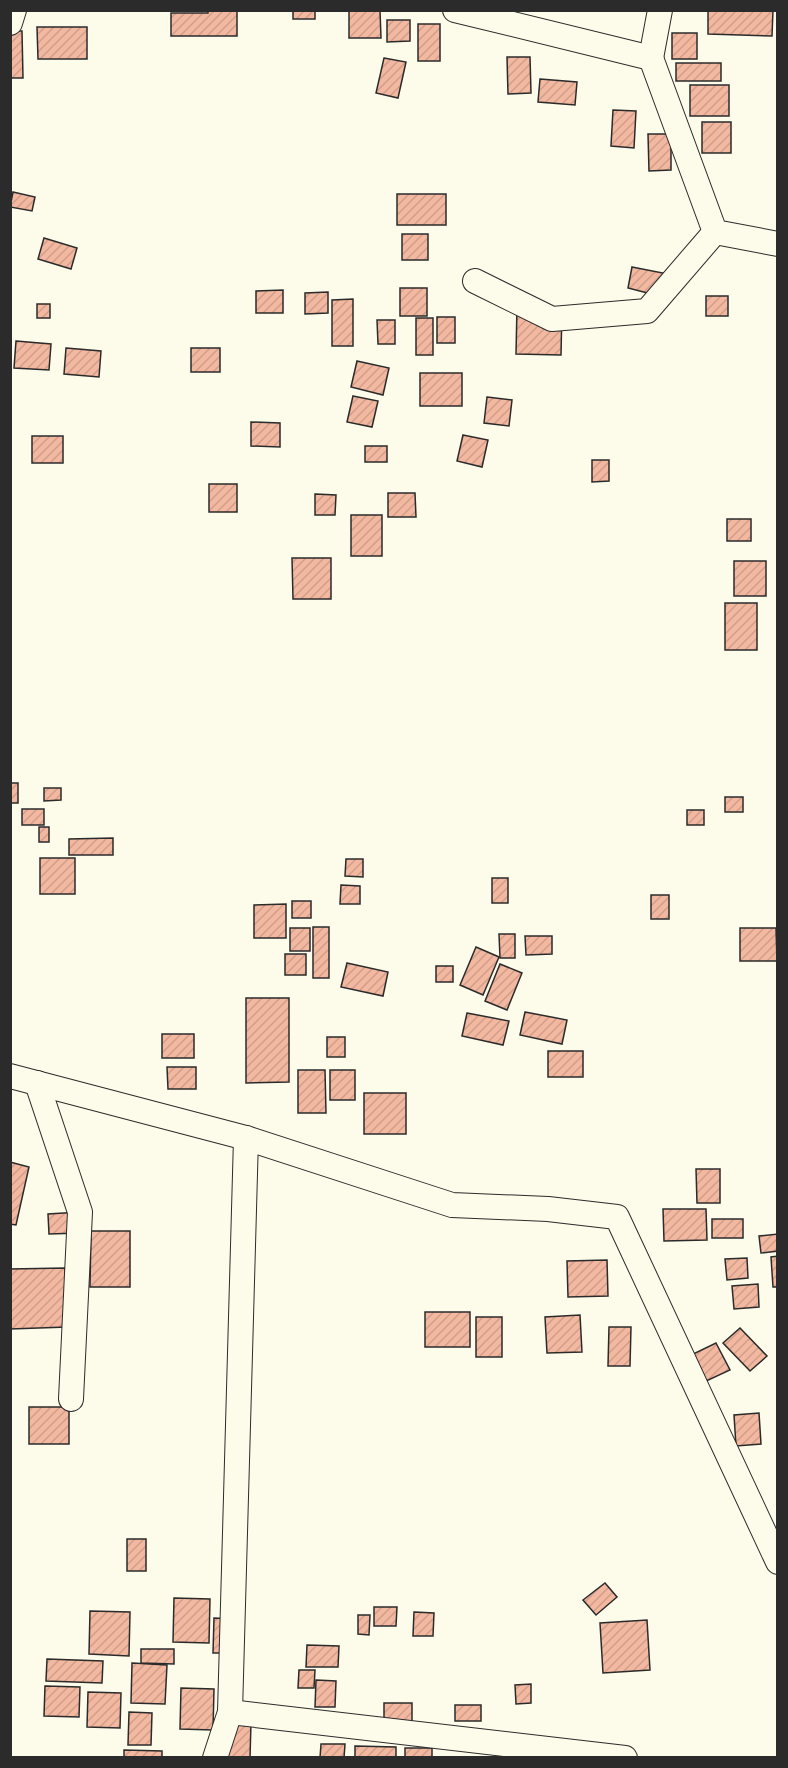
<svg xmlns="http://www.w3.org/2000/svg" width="788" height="1768" viewBox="0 0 788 1768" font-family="'Open Sans',sans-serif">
  <defs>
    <pattern id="building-hatch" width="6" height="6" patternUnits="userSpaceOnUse" patternTransform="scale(1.5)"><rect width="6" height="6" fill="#f2b8a0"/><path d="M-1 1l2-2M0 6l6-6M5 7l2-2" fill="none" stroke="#d09e8a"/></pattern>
  </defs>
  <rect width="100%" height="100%" fill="#fdfbea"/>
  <g fill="url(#building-hatch)" stroke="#2b2b2b" stroke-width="1.5">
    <polygon points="208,10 237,10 237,36 171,36 171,13 208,13"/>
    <rect x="293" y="10" width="22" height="9"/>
    <polygon points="708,10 773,10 772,36 708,34"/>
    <polygon points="349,11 380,11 381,38 349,38"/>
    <polygon points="387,20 410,20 410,41 387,42"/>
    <rect x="418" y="24" width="22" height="37"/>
    <polygon points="37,27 87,27 87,59 38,59"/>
    <polygon points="10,31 22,31 23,78 10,78"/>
    <rect x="672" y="33" width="25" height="26"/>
    <polygon points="507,57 530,57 531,93 508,94"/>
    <polygon points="384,58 406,62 398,98 376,93"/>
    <rect x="676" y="63" width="45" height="18"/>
    <polygon points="540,79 577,82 575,105 538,102"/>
    <rect x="690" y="85" width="39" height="31"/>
    <polygon points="613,110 636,111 634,148 611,146"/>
    <rect x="702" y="122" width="29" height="31"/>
    <polygon points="648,134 671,134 671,170 649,171"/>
    <polygon points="13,192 35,197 32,211 10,207"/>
    <rect x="397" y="194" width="49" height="31"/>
    <rect x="402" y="234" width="26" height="26"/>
    <polygon points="44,238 77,248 71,269 38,259"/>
    <polygon points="632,267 668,274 663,297 628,288"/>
    <rect x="400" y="288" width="27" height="28"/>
    <polygon points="283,290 283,313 256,313 256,291"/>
    <polygon points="328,292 328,313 305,314 305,293"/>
    <rect x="706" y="296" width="22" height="20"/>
    <polygon points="353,299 353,346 332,346 332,300"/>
    <rect x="37" y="304" width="13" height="14"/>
    <polygon points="517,306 562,307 561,355 516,354"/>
    <rect x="437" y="317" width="18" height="26"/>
    <rect x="416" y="318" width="17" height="37"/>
    <polygon points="377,320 395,320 395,344 378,344"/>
    <polygon points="16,341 51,344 49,370 14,368"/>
    <polygon points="66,348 101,351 99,377 64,374"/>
    <rect x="191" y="348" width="29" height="24"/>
    <polygon points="357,361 389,368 383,395 351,387"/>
    <rect x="420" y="373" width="42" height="33"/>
    <polygon points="353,396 378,401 372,427 347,422"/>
    <polygon points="487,397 512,400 509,426 484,423"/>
    <polygon points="251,422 280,423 280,447 251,446"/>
    <polygon points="463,435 488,440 482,467 457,461"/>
    <rect x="32" y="436" width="31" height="27"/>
    <rect x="365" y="446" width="22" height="16"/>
    <polygon points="592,460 609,460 609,481 592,482"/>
    <rect x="209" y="484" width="28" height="28"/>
    <polygon points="388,493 415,493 416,517 388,517"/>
    <polygon points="315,494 336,495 335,515 315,515"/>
    <rect x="351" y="515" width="31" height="41"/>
    <rect x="727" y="519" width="24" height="22"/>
    <polygon points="292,558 331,558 331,599 293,599"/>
    <rect x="734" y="561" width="32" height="35"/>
    <rect x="725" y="603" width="32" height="47"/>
    <rect x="10" y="783" width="8" height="20"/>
    <polygon points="44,788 61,788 61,800 44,801"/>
    <rect x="725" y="797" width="18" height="15"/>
    <rect x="22" y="809" width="22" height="16"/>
    <rect x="687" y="810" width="17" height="15"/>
    <rect x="39" y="827" width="10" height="15"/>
    <polygon points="113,838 113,855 69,855 69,839"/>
    <rect x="40" y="858" width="35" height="36"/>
    <polygon points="346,859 363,859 363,877 345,876"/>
    <rect x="492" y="878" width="16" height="25"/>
    <polygon points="341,885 360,886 360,904 340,904"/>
    <rect x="651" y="895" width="18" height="24"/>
    <rect x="292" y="901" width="19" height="17"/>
    <polygon points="286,904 286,938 254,938 254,905"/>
    <rect x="313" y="927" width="16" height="51"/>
    <rect x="290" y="928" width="20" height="23"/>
    <polygon points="740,928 776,928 777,961 740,961"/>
    <polygon points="499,934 515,934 515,958 500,958"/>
    <polygon points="525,936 552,936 552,954 526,955"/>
    <polygon points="476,947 499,957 483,995 460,985"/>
    <rect x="285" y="954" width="21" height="21"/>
    <polygon points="347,963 388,972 383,996 341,987"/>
    <polygon points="500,964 522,973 507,1010 485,1001"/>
    <rect x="436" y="966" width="17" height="16"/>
    <polygon points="246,998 289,998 289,1082 246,1083"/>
    <polygon points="525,1012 567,1020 562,1044 520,1035"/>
    <polygon points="467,1013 509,1021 503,1045 462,1036"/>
    <rect x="162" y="1034" width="32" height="24"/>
    <rect x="327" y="1037" width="18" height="20"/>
    <rect x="548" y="1051" width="35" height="26"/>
    <polygon points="167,1067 196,1067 196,1089 168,1089"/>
    <polygon points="298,1070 325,1070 326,1113 298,1113"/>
    <rect x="330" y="1070" width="25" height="30"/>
    <rect x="364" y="1093" width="42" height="41"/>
    <polygon points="10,1162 29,1167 16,1225 10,1224"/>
    <polygon points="696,1169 720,1169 720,1203 697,1203"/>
    <polygon points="663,1209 706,1209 707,1240 664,1241"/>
    <polygon points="80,1212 80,1233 49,1234 48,1214"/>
    <rect x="712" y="1219" width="31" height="19"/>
    <polygon points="91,1231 130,1231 130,1287 90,1287"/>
    <polygon points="778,1234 778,1251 761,1253 759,1236"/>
    <polygon points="778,1256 778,1287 773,1287 771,1257"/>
    <polygon points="747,1258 748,1278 727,1280 725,1259"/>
    <polygon points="607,1260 608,1296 568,1297 567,1261"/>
    <polygon points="65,1268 67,1327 10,1329 10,1269"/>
    <polygon points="758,1284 759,1307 734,1309 732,1286"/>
    <rect x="425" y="1312" width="45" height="35"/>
    <polygon points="580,1315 582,1352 547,1353 545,1317"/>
    <rect x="476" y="1317" width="26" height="40"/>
    <polygon points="609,1327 631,1327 630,1366 608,1366"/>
    <polygon points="740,1328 767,1356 750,1371 723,1343"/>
    <polygon points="716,1343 730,1370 704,1382 691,1355"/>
    <rect x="29" y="1407" width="40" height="37"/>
    <polygon points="759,1413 761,1444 736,1446 734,1415"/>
    <rect x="127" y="1539" width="19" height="32"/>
    <polygon points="605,1583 617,1597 596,1615 583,1600"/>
    <polygon points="174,1598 210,1599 209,1643 173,1642"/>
    <polygon points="374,1607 397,1607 396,1626 374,1626"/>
    <polygon points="90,1611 130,1612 129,1656 89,1654"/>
    <polygon points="414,1612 434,1613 433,1636 413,1636"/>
    <polygon points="358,1615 370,1615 369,1635 358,1634"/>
    <polygon points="214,1618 233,1619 232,1653 213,1653"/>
    <polygon points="647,1620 650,1670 603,1673 600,1623"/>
    <polygon points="307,1645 339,1646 338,1667 306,1667"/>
    <polygon points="141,1649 174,1649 174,1664 141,1663"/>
    <polygon points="47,1659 103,1661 102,1683 46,1681"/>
    <polygon points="132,1663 167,1665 165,1704 131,1703"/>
    <polygon points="299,1670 315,1670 314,1688 298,1688"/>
    <polygon points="316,1680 336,1681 335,1707 315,1707"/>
    <polygon points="531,1684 531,1703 516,1704 515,1685"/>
    <polygon points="45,1686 80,1687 79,1717 44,1716"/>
    <polygon points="181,1688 214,1689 213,1730 180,1729"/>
    <polygon points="88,1692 121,1693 120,1728 87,1727"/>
    <rect x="384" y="1703" width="28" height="21"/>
    <rect x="455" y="1705" width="26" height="16"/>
    <polygon points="129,1712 152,1713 151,1745 128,1745"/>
    <polygon points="215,1721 251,1722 250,1758 214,1758"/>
    <polygon points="321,1744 345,1744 344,1758 320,1758"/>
    <polygon points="355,1746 396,1747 396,1758 355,1758"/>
    <rect x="405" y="1748" width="27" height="10"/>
    <polygon points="124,1750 162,1751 162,1758 124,1758"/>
  </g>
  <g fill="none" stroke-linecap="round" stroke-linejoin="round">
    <defs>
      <g id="minor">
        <polyline points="455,10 651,58 715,232 778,244"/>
        <polyline points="10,23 14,10"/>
        <polyline points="651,58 660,10"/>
        <polyline points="475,281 552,319 647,311 715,232"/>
        <polyline points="10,1076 246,1138 452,1205 548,1209 617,1217 778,1562"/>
        <polyline points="37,1083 80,1212 71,1399"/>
        <polyline points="230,1712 625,1758"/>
        <polyline points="215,1758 230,1712 246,1138"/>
      </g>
    </defs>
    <use href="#minor" stroke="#2b2b2b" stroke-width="26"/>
    <use href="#minor" stroke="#fdfbea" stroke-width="24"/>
  </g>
  <rect width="788" height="1768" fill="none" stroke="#2b2b2b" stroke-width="24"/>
</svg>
